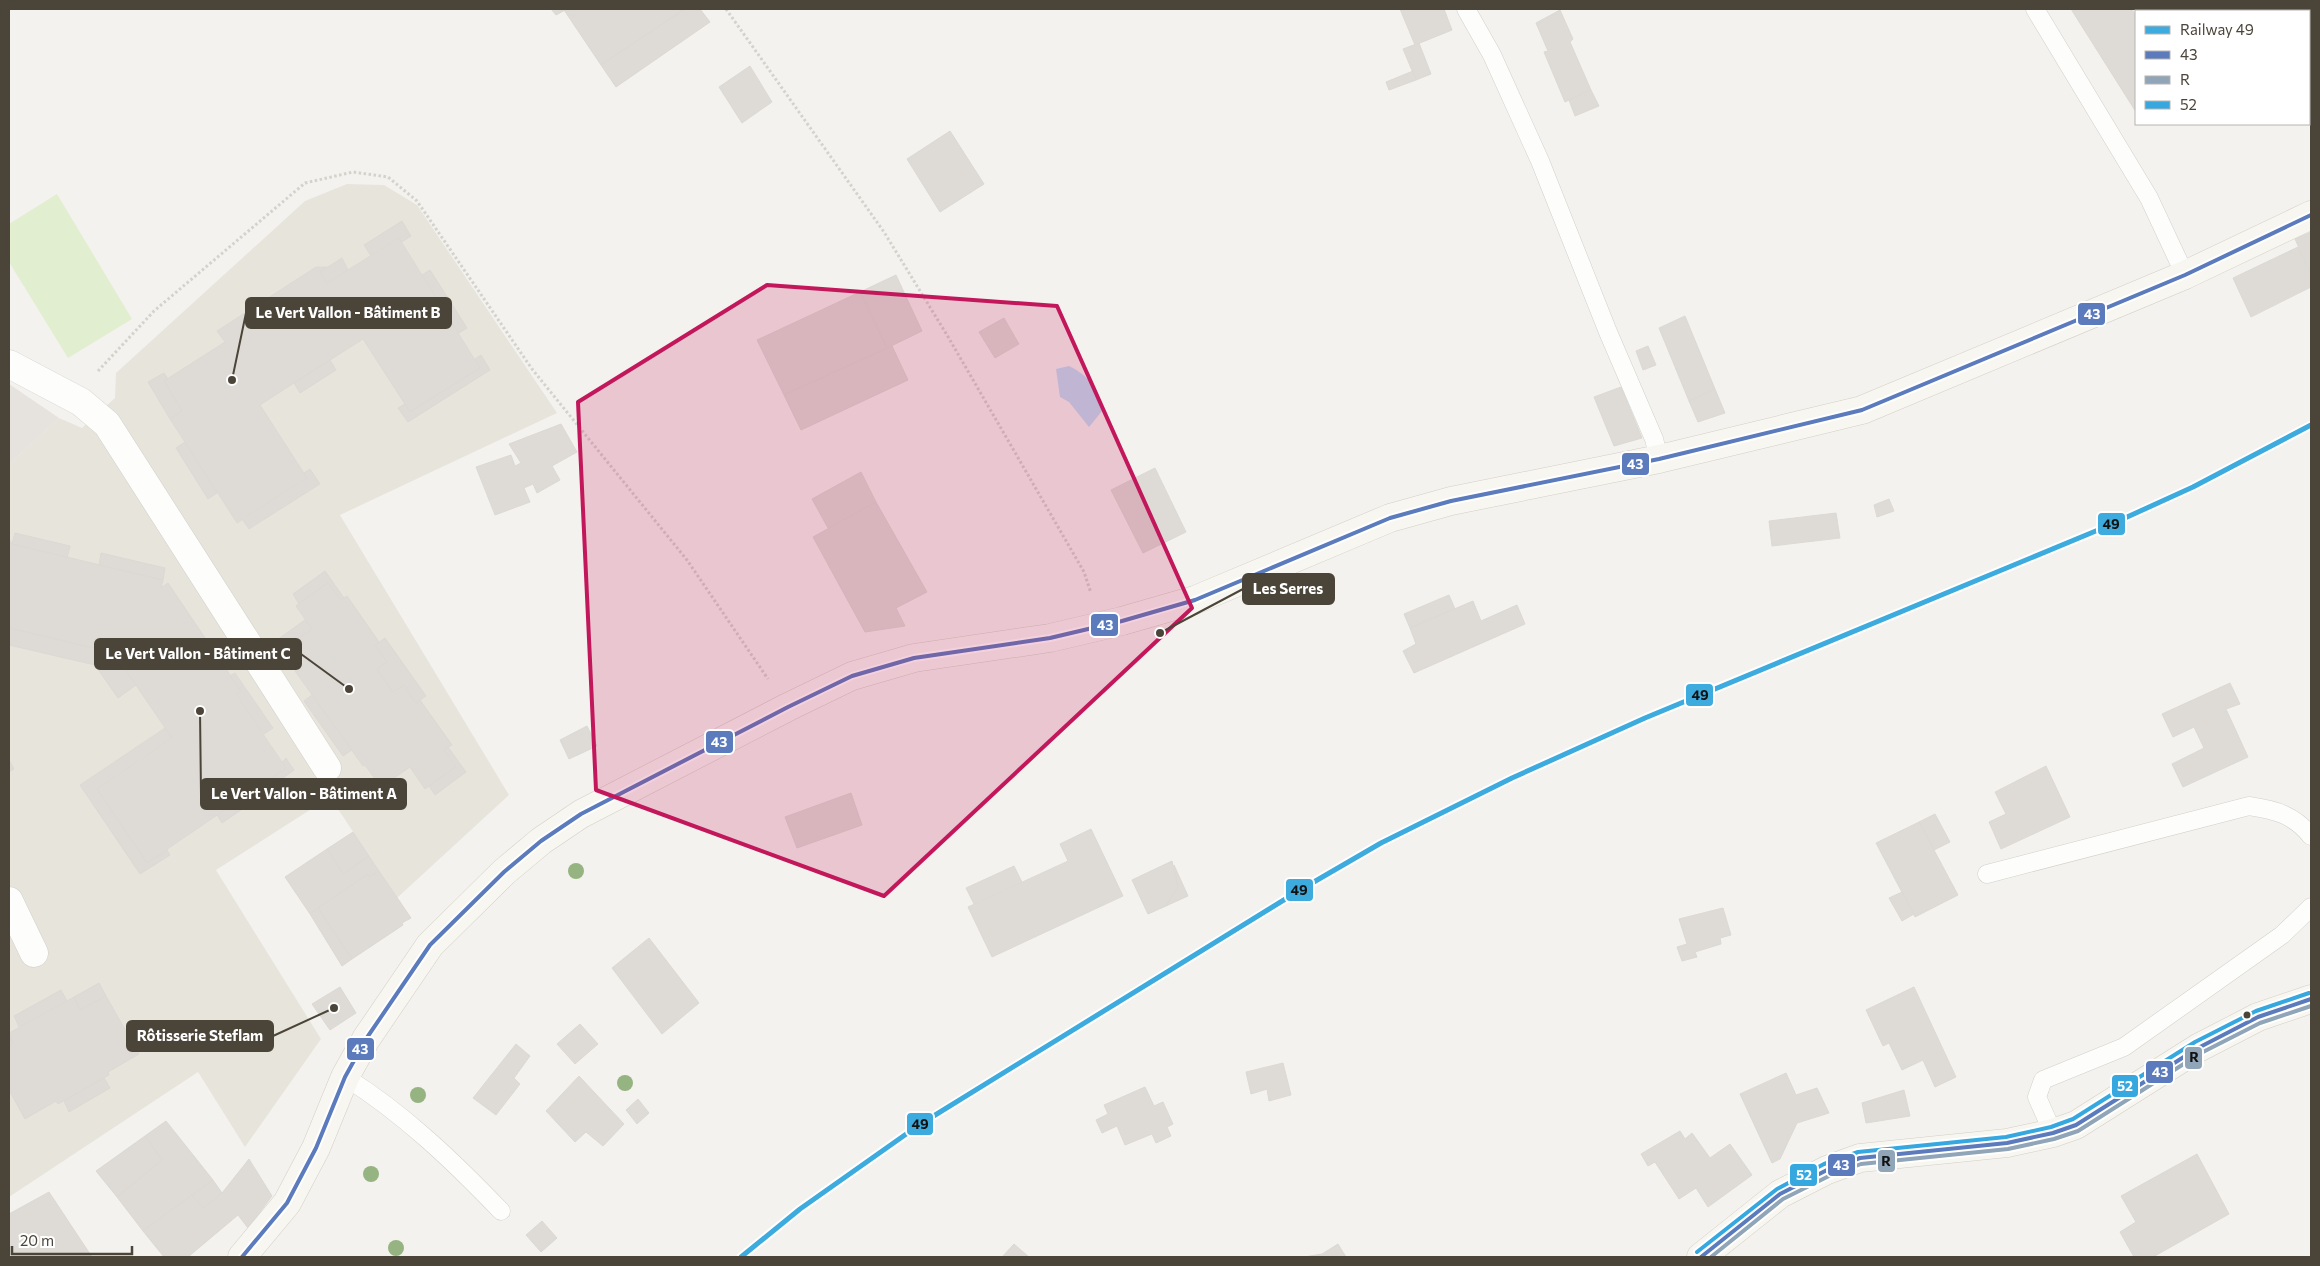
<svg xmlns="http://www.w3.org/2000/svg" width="2320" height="1266" viewBox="0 0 2320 1266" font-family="Commissioner,sans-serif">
  <rect width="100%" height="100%" fill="#f4f2ee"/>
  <polygon fill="#e7e4dc" points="347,184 384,185 417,205 557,413 340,515 509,795 397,898 330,797 216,870 321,1039 245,1147 198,1072 9,1197 9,464 59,418 82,428 115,398 116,373 305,201"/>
  <polygon fill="#e1eecf" points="57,194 132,319 68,358 9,262 9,224"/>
  <polygon fill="#e6e3df" points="9,384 59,418 9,464"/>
  <path fill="#c0ddf1" d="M1069,366c22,11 26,21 33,45l-13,16 -20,-25 -9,-5 -4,-28z"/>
  <g fill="#dedbd6" stroke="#dcd9d4">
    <polygon points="551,9 567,9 556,15"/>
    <polygon points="567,9 685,9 601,65 564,10"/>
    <polygon points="685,9 700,9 710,22 616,87 601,65"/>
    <polygon points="1400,9 1444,9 1452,30 1415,45"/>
    <polygon points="2071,9 2132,9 2136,17 2136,112"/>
    <polygon points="2144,9 2211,9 2207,11 2146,11"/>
    <polygon points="2230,9 2304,9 2300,11 2226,11"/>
    <polygon points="1560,10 1573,39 1570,42 1591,90 1565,102 1544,52 1548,51 1536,23"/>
    <polygon points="1419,43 1431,74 1416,80 1403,49"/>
    <polygon points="750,66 772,102 742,123 719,87"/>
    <polygon points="1413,71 1416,80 1389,90 1386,82"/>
    <polygon points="1591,90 1599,106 1575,116 1569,100"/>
    <polygon points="950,131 984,184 940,212 907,159"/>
    <polygon points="402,221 411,236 402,242 399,238 371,256 364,245"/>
    <polygon points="2311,232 2311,275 2295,239"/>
    <polygon points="399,238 480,368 410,412 363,339 294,383 260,405 307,478 237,523 170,419 182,411 164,381 225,342 217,331 316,267 327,267 320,272 327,283"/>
    <polygon points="2298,247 2311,275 2311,287 2251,317 2233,278"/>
    <polygon points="342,258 348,270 327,283 320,272"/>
    <polygon points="430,270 467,328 459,333 422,275"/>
    <polygon points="896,275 922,331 887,348 860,292"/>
    <polygon points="860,292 887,348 784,395 757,340"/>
    <polygon points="1685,316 1715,389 1689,401 1659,328"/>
    <polygon points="1004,318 1019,344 995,358 979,332"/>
    <polygon points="892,346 908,380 801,430 784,395"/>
    <polygon points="1648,346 1656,365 1643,370 1636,351"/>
    <polygon points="481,355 490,370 408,422 398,408 405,404 410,412 480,368 475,359"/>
    <polygon points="330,360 336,370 300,393 294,383"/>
    <polygon points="164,373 168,379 164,381 182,411 170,419 148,382"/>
    <polygon points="1621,387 1642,438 1614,446 1594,397"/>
    <polygon points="1715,389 1725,413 1698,422 1689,401"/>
    <polygon points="561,424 577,452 552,466 560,480 537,493 533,484 524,488 530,502 495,515 476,467 511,455 515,466 521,463 509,444"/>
    <polygon points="185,442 217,493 208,499 176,448"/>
    <polygon points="1155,468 1186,532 1143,553 1111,490"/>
    <polygon points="310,469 320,484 249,529 242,519 307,478 304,473"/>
    <polygon points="861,472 876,502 828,528 812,499"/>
    <polygon points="1889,499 1894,511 1877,517 1874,505"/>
    <polygon points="876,502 927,592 896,608 905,626 865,632 813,537"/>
    <polygon points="1836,513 1840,538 1772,546 1769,521"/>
    <polygon points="15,533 70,546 67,558 12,544"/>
    <polygon points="9,539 12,544 163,580 161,588 168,583 241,691 236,694 286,768 147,863 97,789 172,738 114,653 9,628"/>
    <polygon points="101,553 165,568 163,580 99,565"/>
    <polygon points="325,571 344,598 341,600 328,583 299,604 293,594"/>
    <polygon points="328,583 341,600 347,596 379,642 375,645 387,662 377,669 393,692 404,685 416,703 420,700 452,745 444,750 456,767 425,789 410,767 381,787 365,765 363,766 295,671 297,669 283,649 312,629 296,606"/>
    <polygon points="1449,595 1455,609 1410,628 1404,614"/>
    <polygon points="1473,601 1481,621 1517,605 1525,624 1414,673 1403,651 1416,644 1410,628"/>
    <polygon points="305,620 312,629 280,651 274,642"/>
    <polygon points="9,628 114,653 136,685 118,698 95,665 9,645"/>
    <polygon points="385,638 426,696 416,703 404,685 393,692 377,669 387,662 375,645"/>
    <polygon points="235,673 273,728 264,734 236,694 241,691 230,676"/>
    <polygon points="2230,683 2240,704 2226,709 2248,757 2183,787 2172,764 2204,748 2194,727 2173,737 2162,714"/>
    <polygon points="312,695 352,750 343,756 304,701"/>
    <polygon points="587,726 597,746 569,759 560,740"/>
    <polygon points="165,728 172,738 97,789 147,863 167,850 170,855 140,874 80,785"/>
    <polygon points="448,747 466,772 435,795 429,786 456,767 444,750"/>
    <polygon points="286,758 294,770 261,794 257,789 286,768 282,762"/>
    <polygon points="9,760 14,769 9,772"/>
    <polygon points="2046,766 2070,817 2001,849 1989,822 2006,814 1995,792"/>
    <polygon points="851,793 862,825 797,848 785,817"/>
    <polygon points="235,802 241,810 222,823 217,815"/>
    <polygon points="1935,814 1950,842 1934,850 1919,822"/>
    <polygon points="1919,822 1958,895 1915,917 1876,843"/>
    <polygon points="1091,829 1123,896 992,957 968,907 1068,861 1060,844"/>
    <polygon points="353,832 369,856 343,874 327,849"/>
    <polygon points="327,849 343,874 369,856 379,871 369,877 368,874 310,914 285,877"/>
    <polygon points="1172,861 1178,887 1166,906 1148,914 1132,880"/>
    <polygon points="1174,865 1188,896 1166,906 1178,887"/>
    <polygon points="1014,866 1022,882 974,904 966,888"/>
    <polygon points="379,871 411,918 402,923 403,925 352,959 318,908 368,874 369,877"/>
    <polygon points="1902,892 1914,914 1902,921 1889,898"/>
    <polygon points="318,908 352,959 342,966 310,914"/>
    <polygon points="1723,908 1731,935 1720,938 1721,944 1695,952 1697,957 1682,961 1677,947 1687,944 1679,919"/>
    <polygon points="649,938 699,1003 662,1034 612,968"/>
    <polygon points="99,983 106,996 80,1010 74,997"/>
    <polygon points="340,987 356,1013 330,1030 312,1004"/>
    <polygon points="1914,987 1956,1077 1935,1087 1923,1060 1902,1070 1889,1043 1883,1046 1866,1010"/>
    <polygon points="61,990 67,1001 19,1027 14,1016"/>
    <polygon points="106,996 139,1054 108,1072 109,1075 58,1104 56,1101 25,1119 9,1090 9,1047 13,1044 9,1033 74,997 80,1010"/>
    <polygon points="580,1024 598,1044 575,1064 557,1044"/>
    <polygon points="9,1036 13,1044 9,1047"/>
    <polygon points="516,1044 530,1056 514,1078 520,1084 496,1115 473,1098"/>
    <polygon points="1283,1063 1291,1095 1269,1101 1267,1089 1251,1094 1246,1072"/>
    <polygon points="1786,1073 1796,1095 1817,1088 1829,1113 1797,1123 1780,1159 1772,1163 1740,1094"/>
    <polygon points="579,1076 624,1124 603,1146 586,1132 575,1142 546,1111"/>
    <polygon points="104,1078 110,1088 69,1112 64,1101"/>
    <polygon points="1145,1087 1154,1106 1163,1102 1173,1124 1167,1127 1171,1136 1156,1143 1152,1134 1125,1145 1117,1126 1102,1133 1096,1120 1108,1114 1104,1105"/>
    <polygon points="1904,1090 1910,1116 1866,1123 1862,1103"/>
    <polygon points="638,1099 649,1113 637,1124 626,1110"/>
    <polygon points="166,1121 213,1180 143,1231 117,1197 162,1160 145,1136"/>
    <polygon points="1680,1131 1685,1139 1692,1133 1710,1158 1730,1144 1752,1175 1708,1207 1696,1188 1679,1199 1655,1162 1648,1166 1641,1154"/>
    <polygon points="145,1136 162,1160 117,1197 96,1171"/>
    <polygon points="2197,1154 2229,1214 2153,1257 2134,1257 2120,1232 2136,1222 2121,1196"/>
    <polygon points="249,1159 272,1196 248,1228 238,1215 188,1257 164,1257 143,1231 192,1195 203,1208 222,1193"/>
    <polygon points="213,1180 222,1193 203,1208 192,1195"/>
    <polygon points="49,1192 92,1257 9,1257 9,1214"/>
    <polygon points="542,1221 557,1238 541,1252 526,1235"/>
    <polygon points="1014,1244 1029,1257 1002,1257"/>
    <polygon points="1338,1244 1346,1257 1304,1257 1322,1254"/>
  </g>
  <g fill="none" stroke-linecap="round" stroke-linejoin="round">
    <defs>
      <g id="lane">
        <polyline points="1466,9 1492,55 1540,161 1608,332 1654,439 1659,459"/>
        <polyline points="2035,9 2149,198 2185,275"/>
        <path d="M1987,874l262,-68c27,4 45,9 62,30"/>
        <path d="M345,1077c58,36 109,85 156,134"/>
        <polyline points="2053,1133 2037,1097 2043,1080 2124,1047 2282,935 2311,907"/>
      </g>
      <g id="street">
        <polyline points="9,364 81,402 107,424 327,768"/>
        <polyline points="9,901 34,953"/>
      </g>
      <g id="secondary">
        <polyline points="242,1257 287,1203 316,1148 345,1077 366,1039 430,945 504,872 541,841 581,814 788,707 852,676 914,658 1050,638 1122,621 1195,600 1390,518 1451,501 1659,459 1862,410 2185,275 2311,215"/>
        <polyline points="1701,1257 1780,1194 1827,1170 1860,1158 2007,1143 2053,1133 2076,1125 2198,1048 2258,1017 2311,999"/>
      </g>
    </defs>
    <use href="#lane" stroke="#d2d0cb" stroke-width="19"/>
    <use href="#street" stroke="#d2d0cb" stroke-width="29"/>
    <use href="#secondary" stroke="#d3cfc5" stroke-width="29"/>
    <g stroke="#d3d2cc" stroke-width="3" stroke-dasharray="2.5 2.5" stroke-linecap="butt">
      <polyline points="726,9 884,232 947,335 1024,468 1084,572 1091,593"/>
      <polyline points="98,371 154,311 305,183 353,172 388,177 417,201 532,369 687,560 768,679"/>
    </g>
    <use href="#lane" stroke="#fdfdfc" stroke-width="18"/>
    <use href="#street" stroke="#fdfdfc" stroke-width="28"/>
    <use href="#secondary" stroke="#f7f6f1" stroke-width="28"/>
    <defs>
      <g id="bus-1">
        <polyline points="242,1257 287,1203 316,1148 345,1077 366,1039 430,945 504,872 541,841 581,814 788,707 852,676 914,658 1050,638 1122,621 1195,600 1390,518 1451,501 1659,459 1862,410 2185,275 2311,215"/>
        <polyline points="1701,1257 1780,1194 1827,1170 1860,1158 2007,1143 2053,1133 2076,1125 2198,1048 2258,1017 2311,999"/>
      </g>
      <polyline id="bus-2" points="1711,1257 1783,1199 1829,1176 1861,1164 2008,1149 2054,1139 2078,1131 2201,1053 2260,1023 2311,1006"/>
      <polyline id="bus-3" points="1697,1252 1777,1189 1824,1164 1858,1152 2006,1137 2051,1127 2073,1119 2195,1042 2256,1011 2309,993"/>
    </defs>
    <use href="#bus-1" stroke="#fff" stroke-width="8"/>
    <use href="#bus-2" stroke="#fff" stroke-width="8"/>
    <use href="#bus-3" stroke="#fff" stroke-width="8"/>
    <use href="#bus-1" stroke="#5b7bbc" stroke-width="4"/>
    <use href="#bus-2" stroke="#90a5b7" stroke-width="4"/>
    <use href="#bus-3" stroke="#36a8df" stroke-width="4"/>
    <defs>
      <polyline id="rail-1" points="741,1257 800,1209 919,1125 1300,890 1381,843 1512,778 1645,718 2103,528 2193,487 2311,425"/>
    </defs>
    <use href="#rail-1" stroke="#fff" stroke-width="9"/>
    <use href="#rail-1" stroke="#3dabde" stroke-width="5"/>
  </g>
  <g fill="#96b382">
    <circle cx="576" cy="871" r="8"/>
    <circle cx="625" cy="1083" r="8"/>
    <circle cx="418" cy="1095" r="8"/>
    <circle cx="371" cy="1174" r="8"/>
    <circle cx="396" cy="1248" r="8"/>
  </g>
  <path fill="#c2185b" fill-opacity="0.2" stroke="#c2185b" stroke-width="4" stroke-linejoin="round" d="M767,285l290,21 135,302 -308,288 -288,-106 -18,-388z"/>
  <circle fill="#4b4439" stroke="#fff" stroke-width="2" cx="2247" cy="1015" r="4.5"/>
  <path fill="none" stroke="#4b4439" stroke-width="2" d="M232 380L246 313M1160 633L1243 589M349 689L301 654M200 711L201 794M334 1008L273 1036"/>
  <g fill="#4b4439" stroke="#fff" stroke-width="2">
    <circle cx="232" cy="380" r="5"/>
    <circle cx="1160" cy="633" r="5"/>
    <circle cx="349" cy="689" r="5"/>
    <circle cx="200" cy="711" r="5"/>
    <circle cx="334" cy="1008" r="5"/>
  </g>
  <g fill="#4b4439" stroke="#4b4439" stroke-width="2">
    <rect x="246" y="298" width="205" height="30" rx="5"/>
    <rect x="1243" y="574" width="91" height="30" rx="5"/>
    <rect x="95" y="639" width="206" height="30" rx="5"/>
    <rect x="201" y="779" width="205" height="30" rx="5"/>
    <rect x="127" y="1021" width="146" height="30" rx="5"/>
  </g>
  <g font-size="15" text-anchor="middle" font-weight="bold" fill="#fff">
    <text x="348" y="318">Le Vert Vallon - Bâtiment B</text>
    <text x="1288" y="594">Les Serres</text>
    <text x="198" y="659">Le Vert Vallon - Bâtiment C</text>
    <text x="304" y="799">Le Vert Vallon - Bâtiment A</text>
    <text x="200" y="1041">Rôtisserie Steflam</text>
  </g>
  <g stroke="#fff" stroke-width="2">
    <rect x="2077" y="302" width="29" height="24" rx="5" fill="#5b7bbc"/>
    <rect x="1621" y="452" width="29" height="24" rx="5" fill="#5b7bbc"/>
    <rect x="2097" y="512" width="29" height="24" rx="5" fill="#3dabde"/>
    <rect x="1090" y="613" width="29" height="24" rx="5" fill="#5b7bbc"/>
    <rect x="1685" y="683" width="29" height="24" rx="5" fill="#3dabde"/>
    <rect x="705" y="730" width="29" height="24" rx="5" fill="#5b7bbc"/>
    <rect x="1285" y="878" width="29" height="24" rx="5" fill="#3dabde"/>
    <rect x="346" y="1037" width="29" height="24" rx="5" fill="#5b7bbc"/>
    <rect x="2184" y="1046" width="19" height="24" rx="5" fill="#90a5b7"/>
    <rect x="2145" y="1060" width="29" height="24" rx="5" fill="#5b7bbc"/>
    <rect x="2111" y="1074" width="28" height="24" rx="5" fill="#36a8df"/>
    <rect x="906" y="1112" width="28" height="24" rx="5" fill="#3dabde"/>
    <rect x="1877" y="1149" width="19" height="24" rx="5" fill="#90a5b7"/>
    <rect x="1827" y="1153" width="29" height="24" rx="5" fill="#5b7bbc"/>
    <rect x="1789" y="1163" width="29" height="24" rx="5" fill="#36a8df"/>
  </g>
  <g font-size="14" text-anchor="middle" font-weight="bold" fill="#fff">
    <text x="2092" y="319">43</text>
    <text x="1635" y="469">43</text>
    <text x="1105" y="630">43</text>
    <text x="719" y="747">43</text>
    <text x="360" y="1054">43</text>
    <text x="2160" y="1077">43</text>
    <text x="2125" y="1091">52</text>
    <text x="1841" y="1170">43</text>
    <text x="1804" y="1180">52</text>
  </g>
  <g font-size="14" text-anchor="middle" font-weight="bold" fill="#111">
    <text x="2111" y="529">49</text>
    <text x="1700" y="700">49</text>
    <text x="1299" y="895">49</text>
    <text x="2194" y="1062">R</text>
    <text x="920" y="1129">49</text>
    <text x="1886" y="1166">R</text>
  </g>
  <rect width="2320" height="1266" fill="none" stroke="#4b4439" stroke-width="20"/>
  <rect x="2135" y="10" width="175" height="115" fill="#ffffff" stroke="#b7b4b0"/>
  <rect x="2145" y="26" width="25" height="8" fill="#3dabde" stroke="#b7b4b0"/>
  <text x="2180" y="35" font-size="15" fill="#4b4439">Railway 49</text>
  <rect x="2145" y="51" width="25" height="8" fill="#5b7bbc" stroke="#b7b4b0"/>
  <text x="2180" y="60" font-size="15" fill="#4b4439">43</text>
  <rect x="2145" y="76" width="25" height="8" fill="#90a5b7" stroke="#b7b4b0"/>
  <text x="2180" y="85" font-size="15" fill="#4b4439">R</text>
  <rect x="2145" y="101" width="25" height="8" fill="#36a8df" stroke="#b7b4b0"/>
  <text x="2180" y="110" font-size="15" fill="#4b4439">52</text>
  <path d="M12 1246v8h120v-8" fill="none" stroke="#4b4439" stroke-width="2.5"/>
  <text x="20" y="1246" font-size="15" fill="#4b4439" stroke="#ffffff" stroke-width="4" paint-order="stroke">20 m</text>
</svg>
